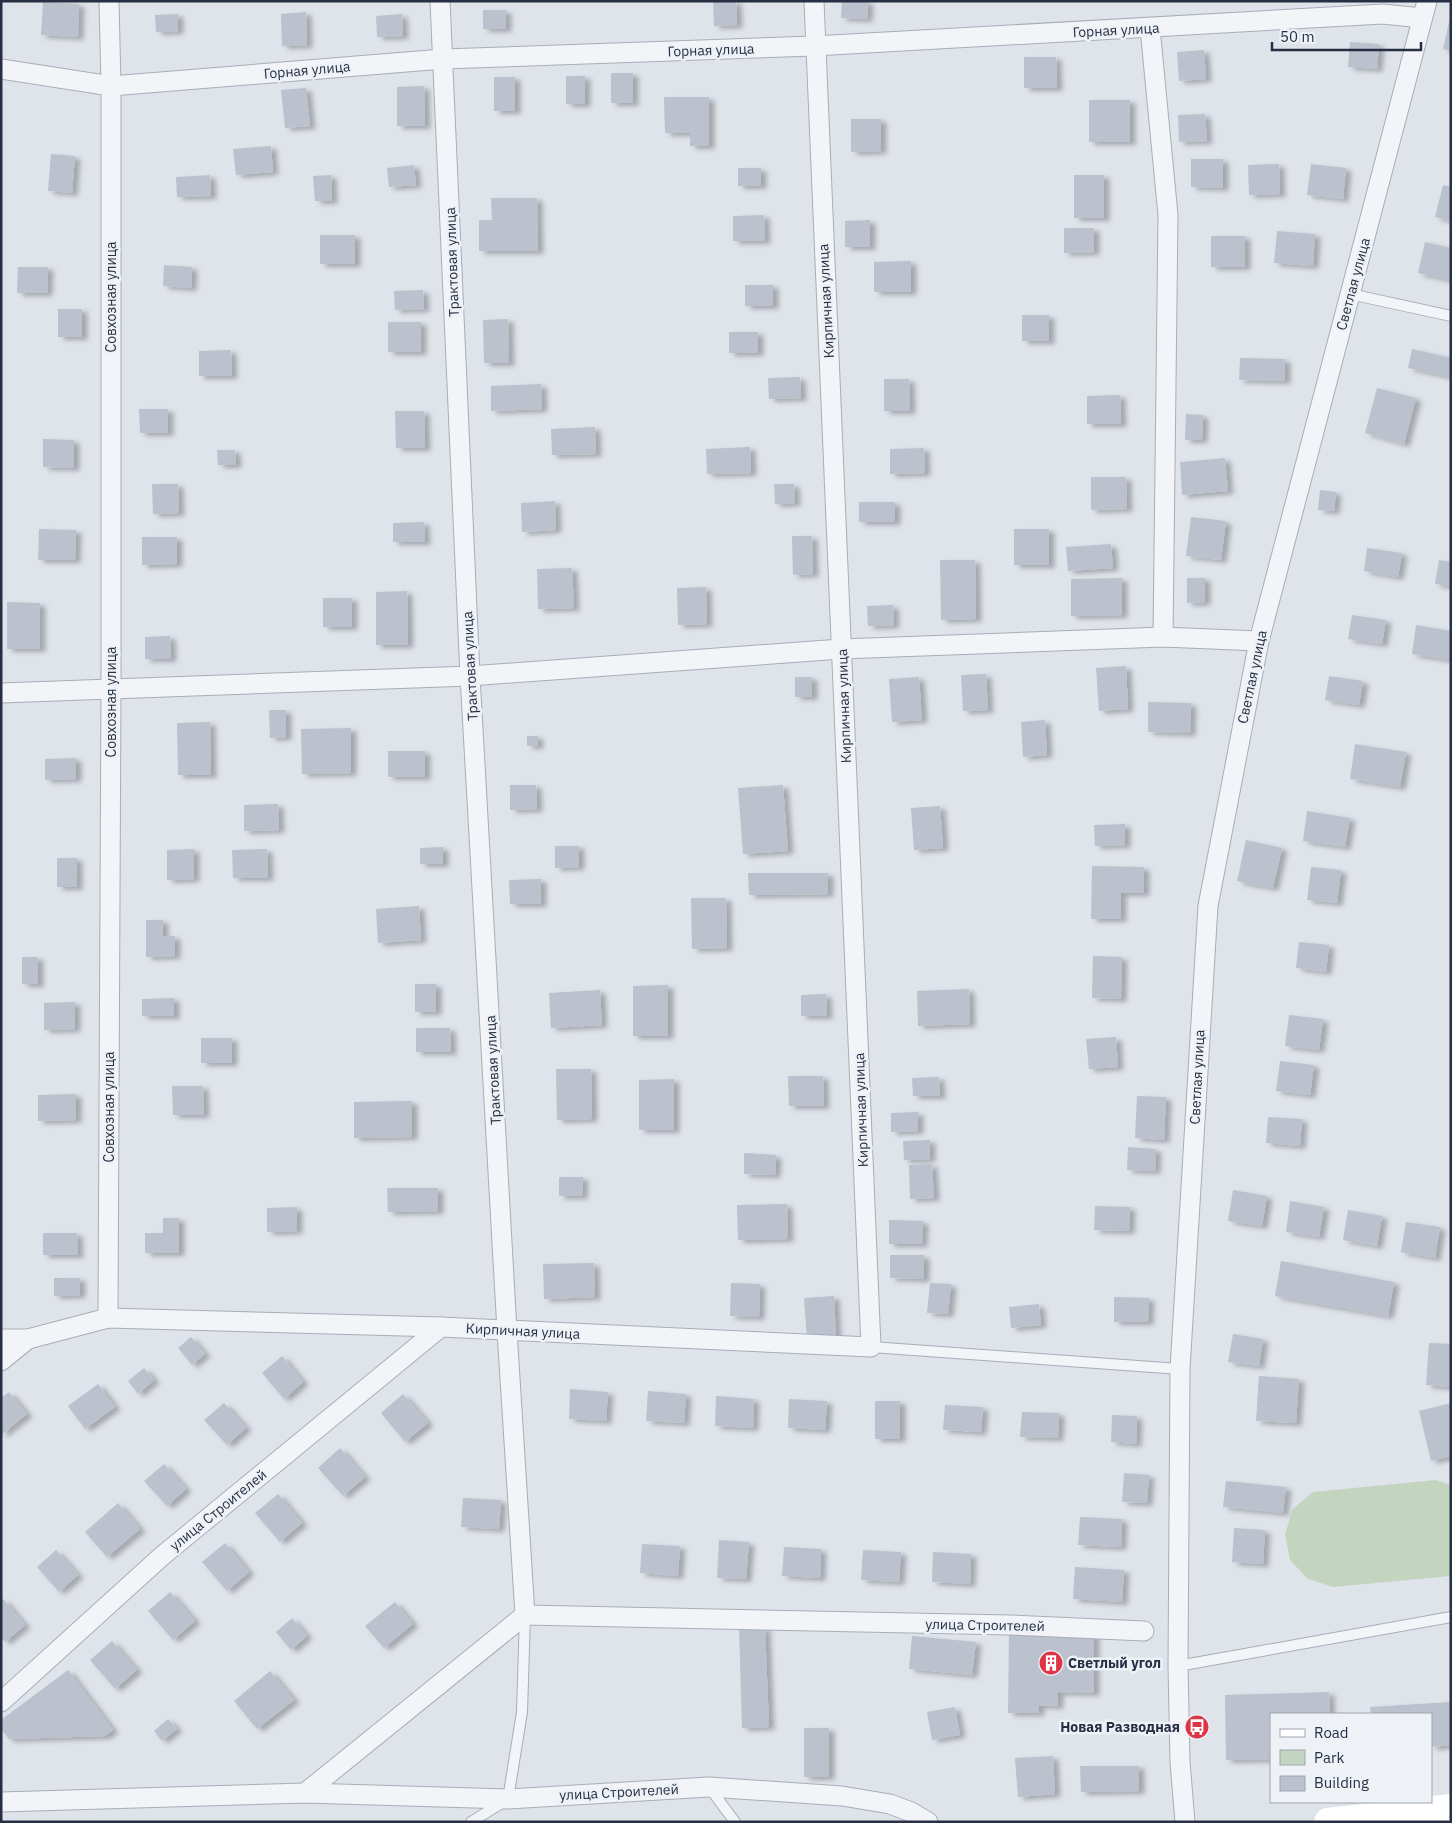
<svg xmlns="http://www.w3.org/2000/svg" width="1452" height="1823" viewBox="0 0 1452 1823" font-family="'IBM Plex Sans',sans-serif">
  <defs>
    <filter id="shadow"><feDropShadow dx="5.5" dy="3" stdDeviation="2.5" flood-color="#0004"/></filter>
  </defs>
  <rect width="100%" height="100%" fill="#dfe3ea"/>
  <polygon fill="#c3d5bf" points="1436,1480 1451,1485 1451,1576 1333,1587 1308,1579 1290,1560 1285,1534 1293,1509 1313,1492"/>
  <g fill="#bbc1cd" filter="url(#shadow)">
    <polygon points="713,1 736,1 737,25 714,26"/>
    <polygon points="842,1 868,1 867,19 841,18"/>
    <polygon points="43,2 79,4 78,37 41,35"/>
    <rect x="483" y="10" width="23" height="19"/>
    <polygon points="306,12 307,45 282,46 281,14"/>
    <polygon points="178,14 178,31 156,32 155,15"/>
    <polygon points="402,14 403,36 377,37 376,16"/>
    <polygon points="1450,18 1451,18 1451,51 1443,49"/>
    <polygon points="1350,42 1379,44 1377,69 1348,67"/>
    <polygon points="1204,50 1206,79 1179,81 1177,52"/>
    <polygon points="1024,57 1056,57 1057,88 1024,88"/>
    <rect x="611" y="73" width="22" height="30"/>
    <rect x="566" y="76" width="19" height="28"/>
    <rect x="494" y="77" width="21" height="34"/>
    <polygon points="424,86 425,126 397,126 397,87"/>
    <polygon points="306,88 310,126 285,128 281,90"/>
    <polygon points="664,97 709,97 709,146 690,146 690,133 665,133"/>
    <rect x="1089" y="100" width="41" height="42"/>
    <polygon points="1205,114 1207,141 1179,142 1178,115"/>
    <polygon points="851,119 881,119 881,151 851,152"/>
    <polygon points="271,146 273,172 236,175 233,149"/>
    <polygon points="51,154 75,156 72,193 48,191"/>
    <polygon points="1191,159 1223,159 1223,188 1191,187"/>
    <polygon points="1279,164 1280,194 1249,195 1248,165"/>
    <polygon points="1311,164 1346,168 1343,199 1307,195"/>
    <polygon points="414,165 416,185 389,187 387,168"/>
    <rect x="738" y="168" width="23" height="18"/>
    <polygon points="210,175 211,196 177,197 176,177"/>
    <polygon points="331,175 332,201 315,201 313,176"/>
    <rect x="1074" y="175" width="30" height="43"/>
    <polygon points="1443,185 1451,187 1451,221 1435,217"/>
    <polygon points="491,198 537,198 538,251 479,251 479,220 492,220"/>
    <polygon points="764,215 765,241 733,241 733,216"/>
    <polygon points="870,220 870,247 845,247 845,221"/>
    <polygon points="1064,228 1094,228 1094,252 1064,253"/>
    <polygon points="1277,231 1315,234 1313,266 1274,263"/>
    <rect x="320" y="235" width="35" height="29"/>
    <rect x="1211" y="236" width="34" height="31"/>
    <polygon points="1425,242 1451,248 1451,280 1418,273"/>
    <polygon points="911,261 911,292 874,292 874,262"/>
    <polygon points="164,265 192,267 191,288 163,286"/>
    <polygon points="18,267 48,267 47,293 17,293"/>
    <rect x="745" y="285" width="28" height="21"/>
    <polygon points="423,290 424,309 395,310 394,291"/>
    <rect x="58" y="309" width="24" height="28"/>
    <rect x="1022" y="315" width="27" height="26"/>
    <polygon points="508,319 509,363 484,363 483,320"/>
    <rect x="388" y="322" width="33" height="30"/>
    <rect x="729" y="332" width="29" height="21"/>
    <polygon points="1412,349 1451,358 1451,377 1408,368"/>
    <polygon points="231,350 232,376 199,376 199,351"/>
    <polygon points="1240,358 1285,359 1285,381 1239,380"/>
    <polygon points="800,377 801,398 769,399 768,378"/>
    <polygon points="884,379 909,379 910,411 884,411"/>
    <polygon points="541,384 542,409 491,411 491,386"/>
    <polygon points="1377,388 1416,398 1404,444 1365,433"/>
    <polygon points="1120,395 1121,424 1087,424 1087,396"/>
    <polygon points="139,409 168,409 168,433 140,433"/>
    <polygon points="395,411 424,411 425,448 396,448"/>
    <polygon points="1186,414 1203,415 1202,440 1185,440"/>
    <polygon points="595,427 596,454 552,455 551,429"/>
    <polygon points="43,439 74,440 74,468 43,467"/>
    <polygon points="750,447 751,473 707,474 706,449"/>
    <polygon points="924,448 925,473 890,474 890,449"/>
    <polygon points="217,450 235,450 236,465 218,465"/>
    <polygon points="1225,458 1228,491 1182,495 1180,462"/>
    <polygon points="1091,477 1126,477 1127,509 1091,510"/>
    <polygon points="152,484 178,484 179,513 153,514"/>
    <polygon points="774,484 794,484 795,503 775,504"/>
    <polygon points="1320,490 1336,492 1334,511 1318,510"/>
    <polygon points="555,501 556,530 522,532 521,503"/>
    <rect x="859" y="502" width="36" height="20"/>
    <polygon points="1191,517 1226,521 1221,560 1186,556"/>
    <polygon points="424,522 425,542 393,542 393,523"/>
    <polygon points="39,529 76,530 75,560 38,560"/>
    <rect x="1014" y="529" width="35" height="36"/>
    <polygon points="792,536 812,536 813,574 793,575"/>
    <polygon points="142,537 177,537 177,564 142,565"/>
    <polygon points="1111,544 1113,568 1068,571 1066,547"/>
    <polygon points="1367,548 1402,553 1398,577 1364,571"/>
    <polygon points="940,560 975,560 976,619 941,620"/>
    <polygon points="1439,560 1451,562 1451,586 1435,584"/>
    <polygon points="572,568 574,608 538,609 537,569"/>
    <polygon points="1122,578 1122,615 1071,616 1071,579"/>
    <polygon points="1187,578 1205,578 1205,602 1187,603"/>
    <polygon points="706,587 707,624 678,625 677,588"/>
    <polygon points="407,591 408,645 376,645 376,592"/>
    <rect x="323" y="598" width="29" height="29"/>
    <polygon points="7,602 40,603 40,649 7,649"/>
    <polygon points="893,605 894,625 868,626 867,606"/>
    <polygon points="1352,615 1386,620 1382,644 1348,639"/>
    <polygon points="1416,625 1451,631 1451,660 1412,654"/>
    <polygon points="170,636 171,659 145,659 145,637"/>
    <polygon points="1126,666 1128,709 1099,711 1096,668"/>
    <polygon points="986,674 988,710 963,711 961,675"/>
    <polygon points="1329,676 1363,681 1359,705 1325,700"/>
    <rect x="795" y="677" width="17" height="20"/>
    <polygon points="919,677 922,720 892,722 889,679"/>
    <polygon points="1148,702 1191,703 1190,733 1148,732"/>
    <polygon points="269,710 286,710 286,737 270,738"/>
    <polygon points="1045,720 1047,755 1023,757 1021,722"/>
    <polygon points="210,722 211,775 178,775 177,723"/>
    <polygon points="351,728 351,773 302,774 301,729"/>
    <rect x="527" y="736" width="11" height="10"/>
    <polygon points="1355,744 1406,752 1400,787 1350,779"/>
    <rect x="388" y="751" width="37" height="26"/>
    <polygon points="76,758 76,779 45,780 45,759"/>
    <polygon points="510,785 536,785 537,809 510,810"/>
    <polygon points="783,785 788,851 743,854 738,788"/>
    <polygon points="278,804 279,830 244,831 244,805"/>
    <polygon points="940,806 943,848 914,850 911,808"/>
    <polygon points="1307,811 1350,818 1345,847 1303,841"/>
    <polygon points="1125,824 1125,845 1095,846 1094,825"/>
    <polygon points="1246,840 1282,848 1273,888 1237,881"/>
    <polygon points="555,846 579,846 579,867 555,868"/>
    <polygon points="443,847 443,864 420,864 420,848"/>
    <polygon points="194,849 194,879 167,880 167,850"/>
    <polygon points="267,849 268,878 233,878 232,850"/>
    <rect x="57" y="858" width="20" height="29"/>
    <polygon points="1092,866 1144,867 1144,893 1121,893 1121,919 1091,919"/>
    <polygon points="1311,867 1341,870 1337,903 1307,900"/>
    <polygon points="748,873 828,873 828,894 749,895"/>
    <polygon points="541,879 541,904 510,904 509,880"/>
    <polygon points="691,898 726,898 727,948 692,949"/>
    <polygon points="419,906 421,940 378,943 376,909"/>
    <polygon points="146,920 163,920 163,936 175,936 175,956 146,957"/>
    <polygon points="1299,942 1329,945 1326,972 1296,968"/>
    <polygon points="1093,956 1122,957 1121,999 1092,998"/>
    <rect x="22" y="957" width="16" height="27"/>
    <rect x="415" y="984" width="21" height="28"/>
    <polygon points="668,985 668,1036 633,1036 633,986"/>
    <polygon points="969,989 970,1024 918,1026 917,991"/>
    <polygon points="600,990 602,1025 551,1028 549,993"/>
    <polygon points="826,994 827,1016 801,1016 801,995"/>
    <polygon points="174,998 174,1016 142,1016 142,999"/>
    <polygon points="75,1002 75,1029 44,1030 44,1003"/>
    <polygon points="1289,1015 1323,1019 1319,1050 1285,1046"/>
    <polygon points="416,1028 450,1028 451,1052 416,1052"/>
    <polygon points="1116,1037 1118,1067 1089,1069 1086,1039"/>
    <rect x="201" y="1038" width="31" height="25"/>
    <polygon points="1280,1061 1314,1065 1310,1095 1276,1091"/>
    <polygon points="556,1069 591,1069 592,1119 557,1120"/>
    <polygon points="788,1076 823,1076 824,1106 789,1106"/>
    <polygon points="939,1077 940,1096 913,1096 912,1078"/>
    <polygon points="674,1079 674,1130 639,1130 639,1080"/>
    <polygon points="172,1086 203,1086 204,1115 173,1115"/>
    <polygon points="76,1094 76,1120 38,1121 38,1095"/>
    <polygon points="1137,1096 1166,1097 1164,1140 1135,1138"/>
    <polygon points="412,1101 412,1137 354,1138 354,1102"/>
    <polygon points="918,1112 918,1131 891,1132 891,1113"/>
    <polygon points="1268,1117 1302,1119 1300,1146 1266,1143"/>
    <polygon points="930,1140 930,1159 904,1160 903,1141"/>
    <polygon points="1128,1147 1156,1149 1155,1171 1127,1170"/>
    <polygon points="744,1153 776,1155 775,1175 744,1174"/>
    <polygon points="932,1164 934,1198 910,1199 909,1165"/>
    <polygon points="559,1177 583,1177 582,1196 559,1196"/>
    <polygon points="387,1188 438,1188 438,1211 388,1212"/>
    <polygon points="1233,1190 1267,1196 1262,1226 1228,1221"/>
    <polygon points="1290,1201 1324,1207 1319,1237 1286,1232"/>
    <polygon points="787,1204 788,1239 738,1240 737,1205"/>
    <polygon points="1095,1206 1130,1207 1129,1231 1094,1230"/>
    <polygon points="297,1207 297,1231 267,1232 267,1208"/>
    <polygon points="1348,1210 1382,1216 1377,1246 1343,1240"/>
    <polygon points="163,1218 179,1218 179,1253 145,1253 145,1233 163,1233"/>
    <polygon points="889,1220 923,1221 922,1244 889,1244"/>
    <polygon points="1406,1222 1440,1227 1435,1258 1401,1252"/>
    <polygon points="43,1233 77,1233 78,1255 43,1255"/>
    <polygon points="890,1255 924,1255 924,1279 890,1278"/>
    <polygon points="1281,1261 1394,1282 1388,1316 1275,1296"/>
    <polygon points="594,1263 595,1297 544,1299 543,1264"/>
    <polygon points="54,1278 80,1278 80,1295 54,1296"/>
    <polygon points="731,1283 760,1284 759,1317 730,1316"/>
    <polygon points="930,1283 951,1284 948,1314 927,1313"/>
    <polygon points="834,1296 836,1338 807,1340 804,1298"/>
    <polygon points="1114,1297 1149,1298 1148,1322 1114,1322"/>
    <polygon points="1039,1304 1041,1325 1011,1328 1009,1307"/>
    <polygon points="1233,1334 1263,1339 1259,1366 1228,1362"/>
    <polygon points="191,1337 205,1354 192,1365 178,1348"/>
    <polygon points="1429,1343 1451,1344 1451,1387 1426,1385"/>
    <polygon points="282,1356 303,1382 284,1399 262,1373"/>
    <polygon points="144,1368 154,1380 138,1394 128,1381"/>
    <polygon points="1259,1376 1299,1379 1296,1423 1256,1421"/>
    <polygon points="98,1384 115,1407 85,1429 68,1406"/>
    <polygon points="570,1389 608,1392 606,1421 569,1419"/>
    <polygon points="648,1391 686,1394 684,1423 646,1421"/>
    <polygon points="9,1392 27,1414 1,1435 1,1398"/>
    <polygon points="403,1394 428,1423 405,1442 381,1413"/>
    <polygon points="716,1396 754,1399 753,1428 715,1426"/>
    <polygon points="789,1399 827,1401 825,1430 788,1428"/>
    <rect x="875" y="1401" width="25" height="38"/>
    <polygon points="224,1403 246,1428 227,1445 204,1420"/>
    <polygon points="1451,1403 1451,1456 1431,1461 1419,1411"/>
    <polygon points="945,1405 983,1407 981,1432 943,1430"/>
    <polygon points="1022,1412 1059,1413 1058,1438 1020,1437"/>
    <polygon points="1112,1415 1137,1416 1136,1444 1111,1442"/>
    <polygon points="340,1448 365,1477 343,1496 318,1468"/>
    <polygon points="164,1464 186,1489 167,1506 144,1481"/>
    <polygon points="1124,1473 1149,1475 1147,1503 1122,1502"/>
    <polygon points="1226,1481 1286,1487 1283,1513 1223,1507"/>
    <polygon points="278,1494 302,1523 280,1542 255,1513"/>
    <polygon points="463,1498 501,1500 499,1529 461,1527"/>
    <polygon points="118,1503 140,1529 107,1557 85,1532"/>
    <polygon points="1080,1517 1122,1519 1121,1547 1078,1545"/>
    <polygon points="1234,1528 1265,1530 1263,1564 1232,1562"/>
    <polygon points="719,1540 749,1542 746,1579 717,1578"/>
    <polygon points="225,1543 249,1572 227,1591 202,1562"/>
    <polygon points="642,1544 680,1546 678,1576 640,1573"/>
    <polygon points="784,1547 821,1549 820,1578 782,1576"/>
    <polygon points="56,1550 78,1575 59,1592 37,1567"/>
    <polygon points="863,1550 901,1552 899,1582 861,1580"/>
    <polygon points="933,1552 971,1554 970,1584 932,1582"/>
    <polygon points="1075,1567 1124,1570 1122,1602 1073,1599"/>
    <polygon points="170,1592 195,1621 173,1640 148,1611"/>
    <polygon points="3,1599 25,1625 5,1642 1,1637 1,1601"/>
    <polygon points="395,1602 413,1624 384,1648 365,1626"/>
    <polygon points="292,1618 307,1636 291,1650 276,1632"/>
    <polygon points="765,1627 769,1727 742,1728 739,1628"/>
    <polygon points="1009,1633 1094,1634 1094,1693 1058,1692 1058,1706 1039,1705 1039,1713 1008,1713"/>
    <polygon points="912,1636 976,1642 972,1675 909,1669"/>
    <polygon points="112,1641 137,1670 115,1689 90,1660"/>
    <polygon points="68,1670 113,1730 105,1736 9,1739 1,1729 1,1720"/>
    <polygon points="270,1671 294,1700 257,1729 234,1701"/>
    <polygon points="1329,1692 1330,1714 1271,1714 1271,1759 1226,1760 1225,1695"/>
    <polygon points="1451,1702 1451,1745 1431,1747 1431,1714 1371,1714 1370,1707"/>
    <polygon points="955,1707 960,1735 932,1740 927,1712"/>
    <polygon points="168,1719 177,1729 162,1741 154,1731"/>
    <rect x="804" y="1728" width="25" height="49"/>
    <polygon points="1053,1756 1055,1794 1018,1797 1015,1758"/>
    <polygon points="1080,1766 1139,1766 1139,1791 1081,1792"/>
  </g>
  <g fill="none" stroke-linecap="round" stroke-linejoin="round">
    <defs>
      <g id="service">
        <polyline points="1350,294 1451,316"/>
        <polyline points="871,1347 1180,1369"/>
        <polyline points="1178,1666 1451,1617"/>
        <polyline points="709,1787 735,1822"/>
        <polyline points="471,1822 508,1799 522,1712 525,1615"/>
      </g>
      <g id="minor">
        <polyline points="1150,28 1168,215 1163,637"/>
        <polyline points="1,69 111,86 443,59 814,46 1383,14 1422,18"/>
        <polyline points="1,693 470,676 841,649 1163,637 1259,641"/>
        <polyline points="108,1318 111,687 111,86 109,1"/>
        <polyline points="1,1339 28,1339 108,1318 441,1327 871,1347 814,1"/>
        <polyline points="1,1361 28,1339"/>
        <polyline points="525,1615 1010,1625 1144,1631"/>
        <polyline points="1,1702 162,1556 441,1327"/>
        <polyline points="305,1793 525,1615 507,1331 470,676 440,1"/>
        <polyline points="1,1802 305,1793 508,1799 709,1787 842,1796 890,1804 911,1812 928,1822"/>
        <polyline points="1185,1822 1180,1762 1178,1666 1180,1369 1208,906 1259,641 1427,1"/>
      </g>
    </defs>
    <use href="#service" stroke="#a8adb8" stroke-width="12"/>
    <use href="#minor" stroke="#a8adb8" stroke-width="21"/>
    <use href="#service" stroke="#f2f4f8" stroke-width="10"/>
    <use href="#minor" stroke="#f2f4f8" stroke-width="19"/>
    <polyline stroke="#fff" stroke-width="28" points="1328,1822 1451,1808"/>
  </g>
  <defs>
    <symbol id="building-disc" viewBox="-11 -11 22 22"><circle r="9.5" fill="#dd3547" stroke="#eef2f7"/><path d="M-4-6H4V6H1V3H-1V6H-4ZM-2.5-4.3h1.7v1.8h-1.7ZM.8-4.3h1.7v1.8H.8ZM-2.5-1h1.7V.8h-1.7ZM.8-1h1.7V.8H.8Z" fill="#fff"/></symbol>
    <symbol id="bus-disc" viewBox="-11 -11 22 22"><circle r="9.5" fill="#dd3547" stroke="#eef2f7"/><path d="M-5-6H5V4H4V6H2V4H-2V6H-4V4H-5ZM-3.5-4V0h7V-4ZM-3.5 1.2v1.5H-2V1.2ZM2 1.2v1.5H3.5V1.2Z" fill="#fff"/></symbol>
  </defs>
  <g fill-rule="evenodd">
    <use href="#building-disc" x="1037" y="1649" width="28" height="28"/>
    <use href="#bus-disc" x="1183" y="1713" width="28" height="28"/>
  </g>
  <g text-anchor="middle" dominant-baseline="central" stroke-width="5" stroke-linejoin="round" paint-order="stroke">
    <g font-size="14" fill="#262f43" stroke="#eef2f7">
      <text transform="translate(1116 30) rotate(-3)">Горная улица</text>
      <text transform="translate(711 50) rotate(-2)">Горная улица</text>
      <text transform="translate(307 70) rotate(-5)">Горная улица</text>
      <text transform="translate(452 262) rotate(-92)">Трактовая улица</text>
      <text transform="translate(1353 284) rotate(-75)">Светлая улица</text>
      <text transform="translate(111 297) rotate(-90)">Совхозная улица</text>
      <text transform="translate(826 301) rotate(-93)">Кирпичная улица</text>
      <text transform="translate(470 666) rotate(-93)">Трактовая улица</text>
      <text transform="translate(1252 677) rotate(-78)">Светлая улица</text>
      <text transform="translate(111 702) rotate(-90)">Совхозная улица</text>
      <text transform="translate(844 706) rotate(-92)">Кирпичная улица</text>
      <text transform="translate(493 1070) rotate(-93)">Трактовая улица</text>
      <text transform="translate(1197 1077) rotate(-87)">Светлая улица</text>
      <text transform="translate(109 1107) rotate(-90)">Совхозная улица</text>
      <text transform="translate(861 1110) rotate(-92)">Кирпичная улица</text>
      <text transform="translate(523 1331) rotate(3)">Кирпичная улица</text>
      <text transform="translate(218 1510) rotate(-39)">улица Строителей</text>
      <text transform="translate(985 1625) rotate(1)">улица Строителей</text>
      <text transform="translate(619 1792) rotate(-3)">улица Строителей</text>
    </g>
    <g font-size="14" font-weight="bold" fill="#262f43" stroke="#eef2f7" text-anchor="start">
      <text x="1068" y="1663">Светлый угол</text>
      <text x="1180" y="1727" text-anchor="end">Новая Разводная</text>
    </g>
  </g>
  <rect width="1452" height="1823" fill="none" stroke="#262f43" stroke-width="5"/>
  <rect x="1270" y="1713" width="162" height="90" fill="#eef2f7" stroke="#9ea4af"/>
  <rect x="1280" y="1729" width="25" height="8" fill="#ffffff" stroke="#9ea4af"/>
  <text x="1314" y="1738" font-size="15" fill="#262f43">Road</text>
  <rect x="1280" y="1750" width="25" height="15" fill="#c3d5bf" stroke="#9ea4af"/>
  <text x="1314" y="1763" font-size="15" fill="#262f43">Park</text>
  <rect x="1280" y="1776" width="25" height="15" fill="#bbc1cd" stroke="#9ea4af"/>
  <text x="1314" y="1788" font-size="15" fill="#262f43">Building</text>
  <path d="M1272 42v8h149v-8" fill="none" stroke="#262f43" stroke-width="2.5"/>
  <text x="1280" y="42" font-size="15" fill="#262f43" stroke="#eef2f7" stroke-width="4" paint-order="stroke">50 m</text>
</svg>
